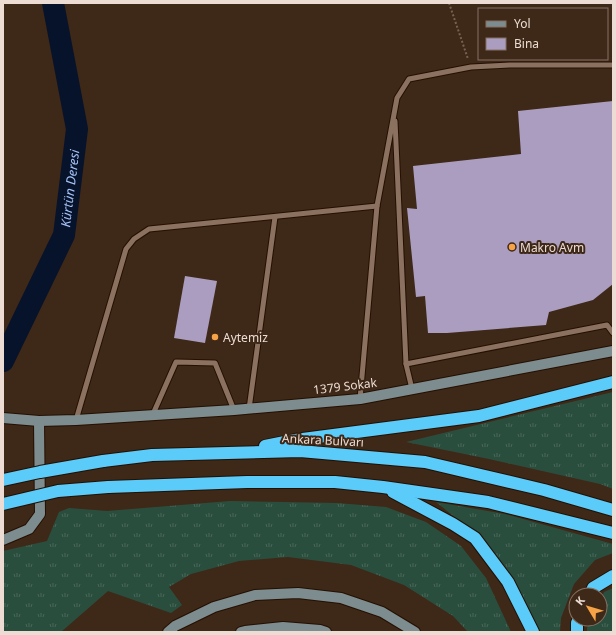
<svg xmlns="http://www.w3.org/2000/svg" width="616" height="635" viewBox="0 0 616 635" font-family="'Noto Sans',sans-serif">
  <defs>
    <pattern id="grass-tufts" width="24" height="20" patternUnits="userSpaceOnUse"><rect width="24" height="20" fill="#2a4e3e"/><path d="M3 7l-1-3M5 7V3M7 7l1-3M15 17l-1-3M17 17v-4M19 17l1-3" fill="none" stroke="#496759"/></pattern>
  </defs>
  <rect width="100%" height="100%" fill="#3e2818"/>
  <g fill="url(#grass-tufts)">
    <polygon points="613,392 613,489 600,484 489,459 406,442"/>
    <polygon points="230,501 337,503 386,507 426,522 461,546 486,578 511,632 468,632 453,616 404,585 351,565 288,557 239,561 191,574 169,587 182,605 171,613 108,591 61,632 3,632 3,551 47,541 59,512 69,508 107,511"/>
    <polygon points="436,502 505,514 613,544 613,553 595,560 574,584 561,618 560,632 538,632 473,532"/>
    <polygon points="613,588 613,632 587,632 587,628 592,619 600,619 600,601 604,592"/>
  </g>
  <g fill="none" stroke-linecap="round" stroke-linejoin="round">
    <path stroke="#07132a" stroke-width="22" id="s1" d="M3,361l61,-126 13,-106 -24,-126"/>
  </g>
  <g fill="#ab9dbf">
    <polygon points="613,101 613,284 593,300 549,312 546,325 447,333 428,333 425,296 416,297 407,208 417,209 413,166 521,154 518,111"/>
    <polygon points="185,276 217,281 205,343 174,338"/>
  </g>
  <g fill="none" stroke-linecap="round" stroke-linejoin="round">
    <defs>
      <g id="lane">
        <polyline points="395,121 406,364 607,325 613,333"/>
        <polyline points="406,364 412,389"/>
        <polyline points="360,399 377,206 397,98 409,79 471,67 510,65 613,65"/>
        <polyline points="249,409 275,217"/>
        <polyline points="153,414 176,362 215,363 234,410"/>
        <polyline points="76,420 126,249 134,239 149,229 377,206"/>
      </g>
      <g id="secondary">
        <polyline points="3,418 39,421 76,420 234,410 360,399 613,351"/>
        <polyline points="3,540 29,529 40,514 39,421"/>
        <polyline points="168,632 175,626 214,607 255,595 298,593 341,598 382,612 415,632"/>
        <polyline points="241,632 245,631 283,627 320,630 326,632"/>
      </g>
      <g id="highway">
        <polyline points="265,446 295,440 479,416 613,382"/>
        <polyline points="103,461 152,455 300,451 425,462 544,490 613,510"/>
        <polyline points="108,487 247,482 335,482 383,487 488,502 613,533"/>
        <polyline points="393,492 453,524 475,538 508,582 533,632"/>
        <polyline points="590,595 593,588 613,576"/>
        <polyline points="577,632 577,623 579,619"/>
      </g>
    </defs>
    <use href="#lane" stroke="#241002" stroke-width="7"/>
    <use href="#secondary" stroke="#241002" stroke-width="12"/>
    <use href="#highway" stroke="#241002" stroke-width="14"/>
    <polyline stroke="#766254" stroke-width="2" stroke-dasharray="2 2" stroke-linecap="butt" points="449,3 468,59"/>
    <use href="#lane" stroke="#8b715f" stroke-width="5"/>
    <use href="#secondary" stroke="#7d8c8e" stroke-width="10"/>
    <use href="#highway" stroke="#5bcbfa" stroke-width="12"/>
    <defs>
      <g id="highway-bridge">
        <polyline points="3,480 40,472 103,461"/>
        <polyline points="3,504 58,491 108,487"/>
      </g>
    </defs>
    <use href="#highway-bridge" stroke="#241002" stroke-width="14" stroke-linecap="butt"/>
    <use href="#highway-bridge" stroke="#5bcbfa" stroke-width="12"/>
  </g>
  <g fill="#f6a246" stroke="#3e2818" stroke-width="1.5">
    <circle cx="512" cy="247" r="4"/>
    <circle cx="215" cy="337" r="4"/>
  </g>
  <g text-anchor="middle" dominant-baseline="central" stroke-width="4" stroke-linejoin="round" paint-order="stroke">
    <g font-size="12" fill="#ecdcd3" stroke="#3e2818" text-anchor="start">
      <text x="520" y="247">Makro Avm</text>
      <text x="223" y="337">Aytemiz</text>
    </g>
    <g font-size="12" fill="#ecdcd3" stroke="#3e2818">
      <text transform="translate(345 386) rotate(-7)">1379 Sokak</text>
      <text transform="translate(323 440) rotate(3)">Ankara Bulvarı</text>
    </g>
    <g font-size="13" font-style="italic" fill="#a5c2f7" stroke="#3e2818">
      <text stroke="none"><textPath href="#s1" startOffset="187">Kürtün Deresi</textPath></text>
    </g>
  </g>
  <rect width="616" height="635" fill="none" stroke="#ecdcd3" stroke-width="8"/>
  <rect x="478" y="8" width="130" height="52" fill="#3e2818" stroke="#847063"/>
  <rect x="486" y="21" width="20" height="6" fill="#7d8c8e" stroke="#847063"/>
  <text x="514" y="28" font-size="12" fill="#ecdcd3">Yol</text>
  <rect x="486" y="38" width="20" height="12" fill="#ab9dbf" stroke="#847063"/>
  <text x="514" y="48" font-size="12" fill="#ecdcd3">Bina</text>
  <g transform="translate(588 607) rotate(308)"><circle r="19" fill="#3e2818" stroke="#847063"/>
  <path d="M0-3L7 15L0 10L-7 15Z" fill="#f6a246"/>
  <text y="-6" font-size="11" font-weight="bold" text-anchor="middle" fill="#ecdcd3">K</text>
  </g>
</svg>
